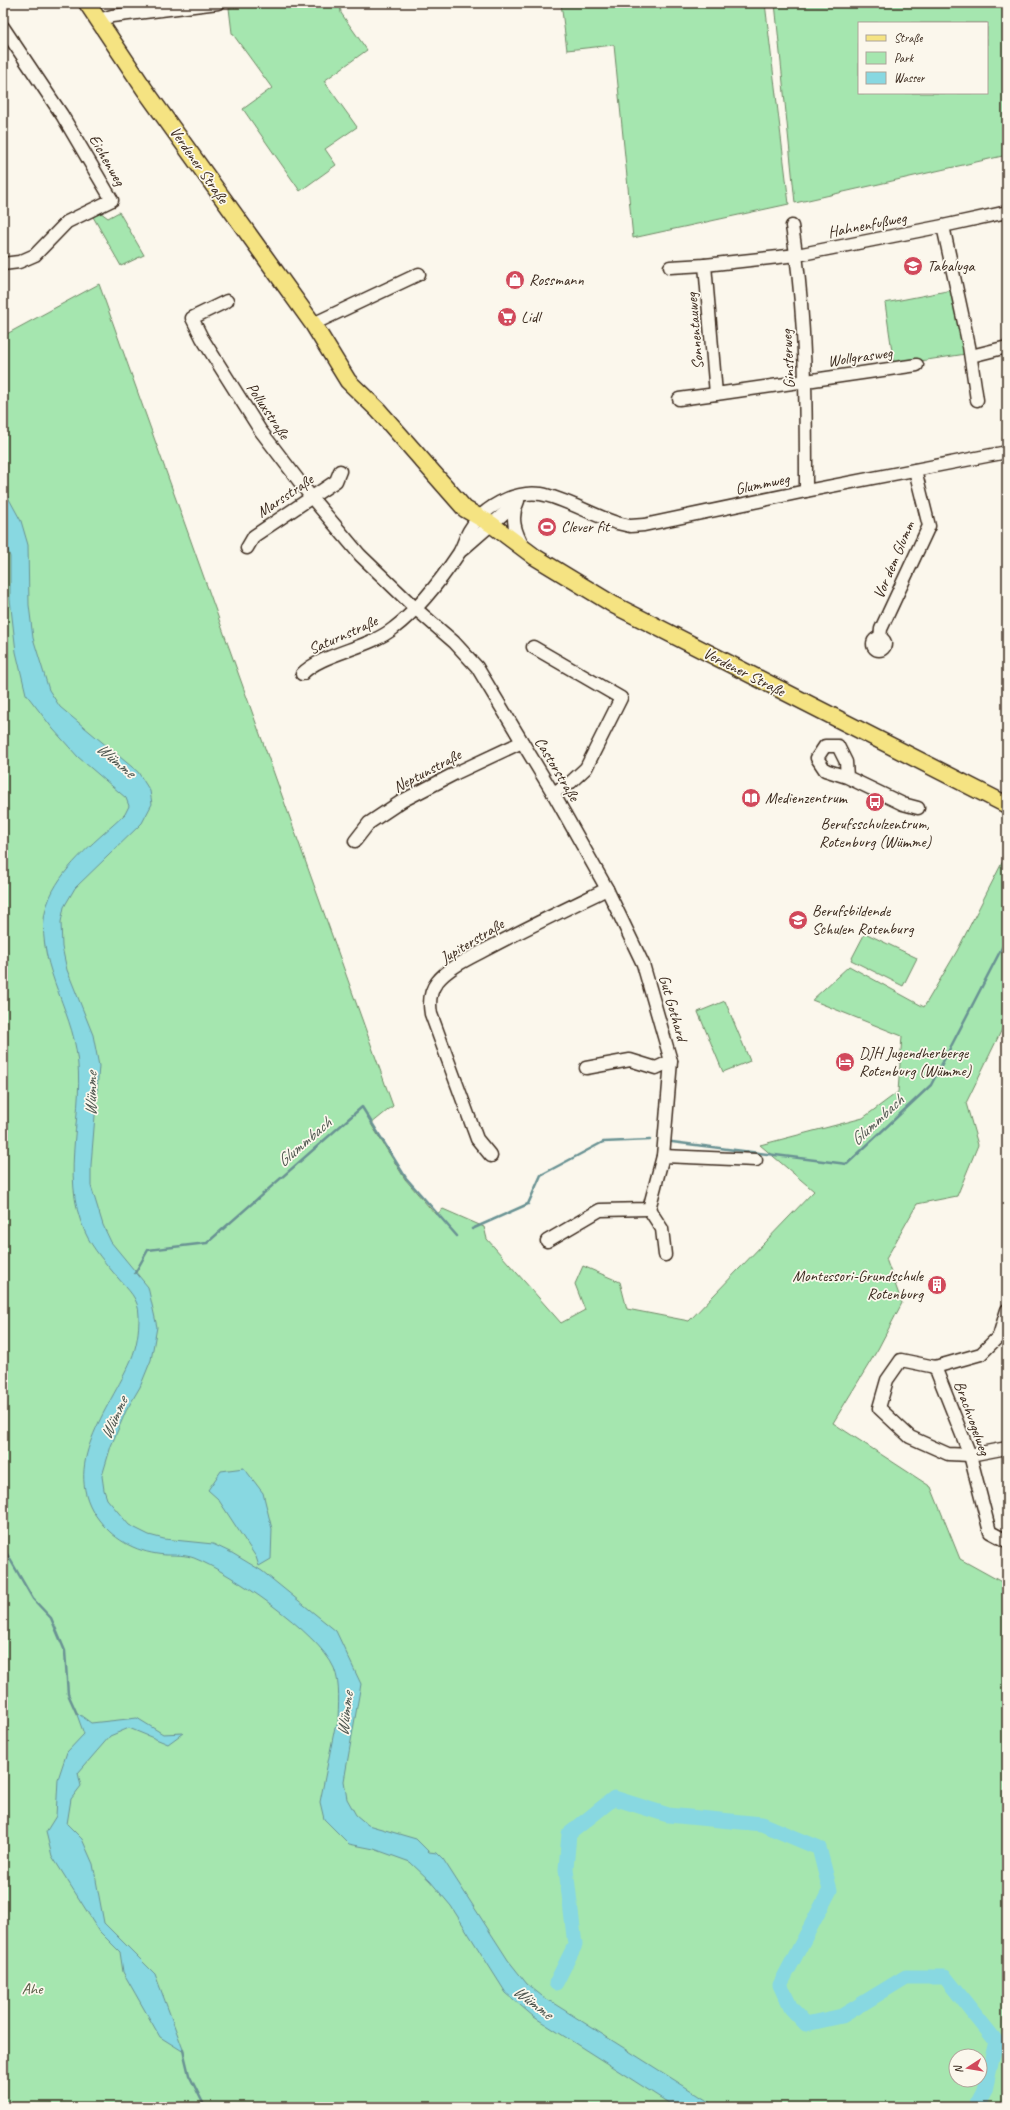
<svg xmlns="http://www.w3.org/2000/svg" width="1010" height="2110" viewBox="0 0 1010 2110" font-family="Caveat,sans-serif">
  <rect width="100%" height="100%" fill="#fbf7ec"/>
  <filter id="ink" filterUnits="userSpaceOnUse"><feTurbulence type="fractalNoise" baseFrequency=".025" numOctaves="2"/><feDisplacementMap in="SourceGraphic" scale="8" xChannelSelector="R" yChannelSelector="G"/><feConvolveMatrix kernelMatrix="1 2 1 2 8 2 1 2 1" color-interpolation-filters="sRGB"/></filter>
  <g filter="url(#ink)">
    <g fill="#a5e6af" stroke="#708866" fill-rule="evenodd">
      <polygon points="269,3 340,3 341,13 367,50 324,81 357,127 325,149 336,165 300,191 243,109 272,88 232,33 229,8"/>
      <polygon points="561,3 765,3 789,204 633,238 614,45 567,50"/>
      <path d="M775,3h232v152l-212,48zM859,23h128v70h-128z"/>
      <polygon points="100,212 108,218 119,212 144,255 121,266 92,215"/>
      <path d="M99,284l294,822 -22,18 34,55 31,36 7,-6 41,18 3,12 74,84 24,-13 -10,-26 8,-18 37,16 7,27 62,12 125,-130 -54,-46 103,-27 35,-26 4,-56 -90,-36 37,-34 75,41 33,-56 50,-98v166l-41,84 12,42 -21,51 -40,8 -31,55 16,44 -24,46 -45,74 98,64 29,72 47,26v522h-1004v-1771zM956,2056h24v24h-24z"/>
      <polygon points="952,290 966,354 894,365 885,303"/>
      <polygon points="865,933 917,958 903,986 851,960"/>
      <polygon points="725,1001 750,1061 723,1072 698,1012"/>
    </g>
    <g fill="#88d8e1" stroke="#699293">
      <path d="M3,488l18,33 7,24 1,60 4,33 16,52 11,17 78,65 12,19 2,13 -10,19 -67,65 -11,19 -3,15 1,25 5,23 26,65 6,31 -8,99v21l12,39 8,17 37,45 9,40 -6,33 -11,27 -14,24 -15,35 -9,30 2,14 3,9 22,26 20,10 15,4 49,5 19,9 30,18 74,60 25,53 -17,97 3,18 9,16 12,10 48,14 13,13 8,1 6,6 65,101 19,24 15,12 175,111h-42l-141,-90 -28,-24 -55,-87 -21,-25 -20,-19 -36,-13 -25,-5 -25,-25 -4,-17 15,-75 3,-3c0,-19 3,-39 -4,-56 -15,-35 -104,-96 -140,-110 -8,-3 -19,-3 -28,-3 -27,-2 -50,-13 -67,-35 -41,-53 11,-111 32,-160 6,-14 8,-29 8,-44 0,-18 -11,-26 -21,-38 -11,-13 -26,-30 -33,-46 -27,-59 2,-122 -9,-183 -8,-48 -48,-103 -26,-152 15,-34 49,-58 75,-83l4,-8 -3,-8 -48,-41 -25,-28 -27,-35 -10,-42 -6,-53v-42l-7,-26z"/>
      <polygon points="244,1468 263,1493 272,1529 271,1559 259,1566 256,1557 218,1499 208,1490 221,1471"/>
      <polygon points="76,1712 91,1723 137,1718 163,1734 183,1733 168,1744 129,1728 110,1736 78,1773 81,1786 71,1799 67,1824 82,1839 93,1864 104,1923 155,1974 184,2052 160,2037 123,1972 120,1952 100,1932 52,1856 46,1832 56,1816 58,1779 67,1752 84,1734"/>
    </g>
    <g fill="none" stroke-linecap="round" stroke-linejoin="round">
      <g stroke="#699293" stroke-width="2.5">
        <polyline points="672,1142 847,1164 931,1085 1007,938"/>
        <polyline points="472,1229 528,1204 541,1175 603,1142 650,1140"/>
        <polyline points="135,1273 148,1250 207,1243 362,1107 406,1178 457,1236"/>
        <polyline points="3,1547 33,1599 51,1618 65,1651 68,1694 77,1714"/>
        <polyline points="183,2050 189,2075 205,2107"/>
      </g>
      <polyline stroke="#88d8e1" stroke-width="15" points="556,1983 575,1945 566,1869 569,1834 614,1798 668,1815 762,1824 819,1848 830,1890 780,1985 791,2008 806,2024 842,2016 906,1977 945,1977 996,2041 985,2090 976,2107"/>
      <defs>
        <g id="minor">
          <polyline points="99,20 112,16 218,3"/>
          <polyline points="3,27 62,115 112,200 67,222 35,255 19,262 3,264"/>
          <path d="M792,226c14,88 14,176 14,265"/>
          <polyline points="943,226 969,346 977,400"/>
          <polyline points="670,267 705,265"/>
          <polyline points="227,301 192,318 202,338 260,430 312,498 360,555 416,609 454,642 477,667 553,793 607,889 643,964 671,1061 663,1156 649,1209 600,1210 547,1241"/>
          <polyline points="313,324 419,274"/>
          <polyline points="971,356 1007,347"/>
          <polyline points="917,365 716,394 705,265 797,255 943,226 1007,212"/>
          <polyline points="679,399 716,394"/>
          <path d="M518,501c-8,17 -3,31 6,47"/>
          <polyline points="247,548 254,536 336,481 340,471"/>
          <polyline points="462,550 517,502"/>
          <polyline points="880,638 881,629 929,526 915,470"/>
          <circle cx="879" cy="644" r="6"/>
          <polyline points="533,647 621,698 586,768 571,782 553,793"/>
          <path d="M302,674c20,-21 66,-25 92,-46 25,-19 47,-48 65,-75 4,-7 6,-15 10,-22 13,-23 45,-41 72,-37 23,4 53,22 76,29l13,3 14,-1 162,-34 201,-39"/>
          <polyline points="847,777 846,762 838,746 825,746 817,758 825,770 847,777 903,804 918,808"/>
          <polyline points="355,841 369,823 402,801 456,773 522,742"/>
          <polyline points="586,1068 630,1060 656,1068 671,1061"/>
          <path d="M491,1156l-14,-17 -46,-125c-2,-11 -1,-23 6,-32 11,-14 31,-23 46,-31 41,-22 83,-42 124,-62"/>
          <polyline points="663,1156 756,1160"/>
          <polyline points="649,1209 662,1229 665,1255"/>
          <polyline points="1007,1310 999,1336 981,1354 935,1367 901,1360 887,1380 879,1408 910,1437 948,1454 970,1455 1007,1448"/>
          <polyline points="935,1367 970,1455 990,1532 1007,1541"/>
        </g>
        <polyline id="major" points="87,3 145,90 313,324 348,381 378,410 465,509 491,524 535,557 614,605 1007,805"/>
      </defs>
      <use href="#minor" stroke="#3b2a1e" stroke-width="15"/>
      <use href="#major" stroke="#3b2a1e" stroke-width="19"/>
      <use href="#minor" stroke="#fbf7ec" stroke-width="12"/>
      <use href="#major" stroke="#f5e382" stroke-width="16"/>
    </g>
  </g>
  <defs>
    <symbol id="school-disc" viewBox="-11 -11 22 22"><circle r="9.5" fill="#d1495b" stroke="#fbf7ec"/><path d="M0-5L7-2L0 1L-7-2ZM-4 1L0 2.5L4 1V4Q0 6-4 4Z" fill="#fff"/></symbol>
    <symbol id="shop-disc" viewBox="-11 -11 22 22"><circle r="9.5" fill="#d1495b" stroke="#fbf7ec"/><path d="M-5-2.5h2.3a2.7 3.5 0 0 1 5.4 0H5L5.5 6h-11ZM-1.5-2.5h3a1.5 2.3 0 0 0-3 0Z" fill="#fff"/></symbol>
    <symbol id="supermarket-disc" viewBox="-11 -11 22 22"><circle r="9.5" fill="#d1495b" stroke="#fbf7ec"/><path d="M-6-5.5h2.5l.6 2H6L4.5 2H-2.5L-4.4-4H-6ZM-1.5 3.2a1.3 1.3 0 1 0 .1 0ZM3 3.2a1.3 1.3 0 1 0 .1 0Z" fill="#fff"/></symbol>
    <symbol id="stadium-disc" viewBox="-11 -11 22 22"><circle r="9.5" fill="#d1495b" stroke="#fbf7ec"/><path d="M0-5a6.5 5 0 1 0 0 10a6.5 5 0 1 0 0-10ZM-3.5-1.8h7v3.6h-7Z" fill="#fff"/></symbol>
    <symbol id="library-disc" viewBox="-11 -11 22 22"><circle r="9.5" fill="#d1495b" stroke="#fbf7ec"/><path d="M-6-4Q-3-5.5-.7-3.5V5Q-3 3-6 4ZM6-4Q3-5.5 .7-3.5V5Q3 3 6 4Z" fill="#fff"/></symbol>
    <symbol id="bus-disc" viewBox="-11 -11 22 22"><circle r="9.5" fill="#d1495b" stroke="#fbf7ec"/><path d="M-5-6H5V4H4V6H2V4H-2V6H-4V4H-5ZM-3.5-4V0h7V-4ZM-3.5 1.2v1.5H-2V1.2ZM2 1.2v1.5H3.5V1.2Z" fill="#fff"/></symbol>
    <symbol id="hotel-disc" viewBox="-11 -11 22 22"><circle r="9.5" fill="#d1495b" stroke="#fbf7ec"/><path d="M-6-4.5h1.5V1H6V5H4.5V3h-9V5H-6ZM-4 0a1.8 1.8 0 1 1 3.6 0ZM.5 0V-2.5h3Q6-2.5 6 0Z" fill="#fff"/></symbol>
    <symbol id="building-disc" viewBox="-11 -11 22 22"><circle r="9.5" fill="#d1495b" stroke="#fbf7ec"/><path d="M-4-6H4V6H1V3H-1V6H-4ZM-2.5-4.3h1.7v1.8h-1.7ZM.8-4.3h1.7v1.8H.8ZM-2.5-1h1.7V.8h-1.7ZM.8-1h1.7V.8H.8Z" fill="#fff"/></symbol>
  </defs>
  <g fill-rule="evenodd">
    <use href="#school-disc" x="902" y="255" width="22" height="22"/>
    <use href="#shop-disc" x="504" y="269" width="22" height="22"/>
    <use href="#supermarket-disc" x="496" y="306" width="22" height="22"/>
    <use href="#stadium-disc" x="536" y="516" width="22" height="22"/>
    <use href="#library-disc" x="740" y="787" width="22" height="22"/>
    <use href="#bus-disc" x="864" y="791" width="22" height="22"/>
    <use href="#school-disc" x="787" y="909" width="22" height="22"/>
    <use href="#hotel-disc" x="834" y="1051" width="22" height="22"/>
    <use href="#building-disc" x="926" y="1274" width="22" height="22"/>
  </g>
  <g text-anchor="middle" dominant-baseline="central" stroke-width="3.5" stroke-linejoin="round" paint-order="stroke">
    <g font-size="16" fill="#3b2a1e" stroke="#fbf7ec">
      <text transform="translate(107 160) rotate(60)">Eichenweg</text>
      <text transform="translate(199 165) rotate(55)">Verdener Straße</text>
      <text transform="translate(867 225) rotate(-11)">Hahnenfußweg</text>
      <text transform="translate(695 331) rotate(-95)">Sonnentauweg</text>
      <text transform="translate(860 357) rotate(-8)">Wollgrasweg</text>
      <text transform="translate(788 359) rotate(-93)">Ginsterweg</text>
      <text transform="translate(268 411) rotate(56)">Polluxstraße</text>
      <text transform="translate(762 484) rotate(-12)">Glummweg</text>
      <text transform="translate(285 496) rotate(-34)">Marsstraße</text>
      <text transform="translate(894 560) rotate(-67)">Vor dem Glumm</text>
      <text transform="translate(343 635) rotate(-24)">Saturnstraße</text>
      <text transform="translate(744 672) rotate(27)">Verdener Straße</text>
      <text transform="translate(557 769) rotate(59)">Castorstraße</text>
      <text transform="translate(427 771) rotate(-28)">Neptunstraße</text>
      <text transform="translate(472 941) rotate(-31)">Jupiterstraße</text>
      <text transform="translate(673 1008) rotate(74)">Gut Gothard</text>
      <text transform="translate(972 1418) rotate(70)">Brachvogelweg</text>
    </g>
    <g font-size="16" fill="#3b2a1e" stroke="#fbf7ec" text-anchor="start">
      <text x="927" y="266">Tabaluga</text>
      <text x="529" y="280">Rossmann</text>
      <text x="521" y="317">Lidl</text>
      <text x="561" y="527">Clever fit</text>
      <text x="765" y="798">Medienzentrum</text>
      <text x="875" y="824" text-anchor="middle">Berufsschulzentrum,<tspan x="875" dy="18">Rotenburg (Wümme)</tspan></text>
      <text x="812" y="911">Berufsbildende<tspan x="812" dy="18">Schulen Rotenburg</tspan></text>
      <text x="859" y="1053">DJH Jugendherberge<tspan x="859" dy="18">Rotenburg (Wümme)</tspan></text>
      <text x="923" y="1276" text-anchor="end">Montessori-Grundschule<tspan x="923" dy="18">Rotenburg</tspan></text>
    </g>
    <g font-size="16" fill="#565942" stroke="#fbf7ec">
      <text x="32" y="1989">Ahe</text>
    </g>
    <g font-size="17" font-style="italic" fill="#4e564f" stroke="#fbf7ec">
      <text transform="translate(116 760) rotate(40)">Wümme</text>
      <text transform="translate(91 1094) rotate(-89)">Wümme</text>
      <text transform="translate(877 1120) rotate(-43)">Glummbach</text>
      <text transform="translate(304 1142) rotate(-41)">Glummbach</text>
      <text transform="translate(114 1418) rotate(-66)">Wümme</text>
      <text transform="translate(345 1714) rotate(-83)">Wümme</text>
      <text transform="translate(533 2002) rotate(37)">Wümme</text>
    </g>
  </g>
  <rect width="1010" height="2110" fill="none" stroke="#fbf7ec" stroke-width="16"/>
  <rect x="8" y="8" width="994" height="2094" fill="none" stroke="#3b2a1e" stroke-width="1.5" filter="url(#ink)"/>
  <rect x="858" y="22" width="130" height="72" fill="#fbf7ec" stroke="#aea59a"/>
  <rect x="866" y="35" width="20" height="6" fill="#f5e382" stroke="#aea59a"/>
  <text x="894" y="42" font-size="12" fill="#3b2a1e">Straße</text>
  <rect x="866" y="52" width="20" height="12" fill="#a5e6af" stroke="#aea59a"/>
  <text x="894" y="62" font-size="12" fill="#3b2a1e">Park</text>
  <rect x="866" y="72" width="20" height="12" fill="#88d8e1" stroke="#aea59a"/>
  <text x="894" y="82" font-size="12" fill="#3b2a1e">Wasser</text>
  <g transform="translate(968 2068) rotate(258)"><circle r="19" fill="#fbf7ec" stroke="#aea59a"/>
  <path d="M0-3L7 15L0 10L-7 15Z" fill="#d1495b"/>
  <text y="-6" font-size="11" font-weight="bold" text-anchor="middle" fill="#3b2a1e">N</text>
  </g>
</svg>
